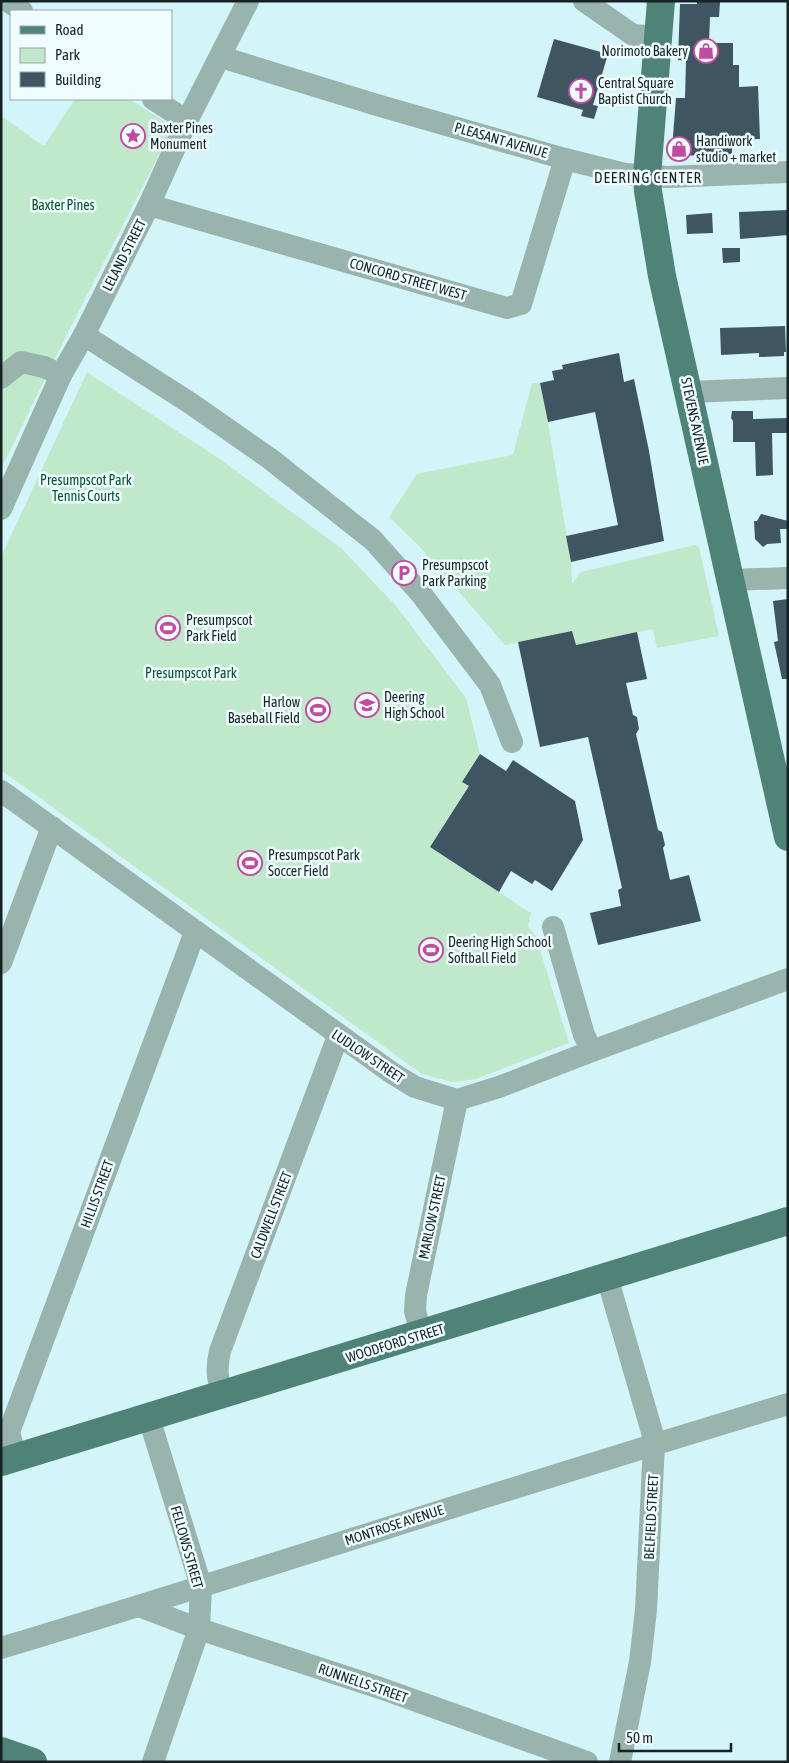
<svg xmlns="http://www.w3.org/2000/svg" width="789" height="1763" viewBox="0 0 789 1763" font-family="'Asap Condensed',sans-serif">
  <rect width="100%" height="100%" fill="#d3f4f8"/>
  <g fill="#bfe9ca">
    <polygon points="75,99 129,99 173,127 59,350 1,469 1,116 44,146"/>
    <polygon points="87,372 221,460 342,549 396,606 466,698 480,754 462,782 469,786 430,847 531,913 528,926 536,937 569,1043 476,1079 452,1082 422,1074 1,770 1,557"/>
    <polygon points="532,383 540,383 548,422 571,562 572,584 581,572 695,545 699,547 719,636 657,648 653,629 576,645 572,631 505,645 419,546 389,517 417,474 513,455"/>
  </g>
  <g fill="#3f5662">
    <polygon points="697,1 720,2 719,17 710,17 709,43 733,43 733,65 739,65 739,87 758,86 760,139 732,140 732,154 678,156 672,149 676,98 685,98 686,61 678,60 680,4 697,4"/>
    <polygon points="554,39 608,54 593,105 598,106 594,119 581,116 583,110 537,97"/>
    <polygon points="788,210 788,235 740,239 739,212"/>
    <polygon points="712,213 713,233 687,234 686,215"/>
    <polygon points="722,248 740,248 740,262 723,263"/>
    <polygon points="785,326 786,352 784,352 784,356 759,357 759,353 721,355 720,328"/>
    <polygon points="619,353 624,382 634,379 649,451 664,541 571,562 566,536 618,525 595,412 548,422 540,383 554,380 552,371 563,369 562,365"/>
    <polygon points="732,411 753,411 753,419 787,418 787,433 772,433 773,475 756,476 755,442 733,442 733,421 731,418"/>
    <polygon points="761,514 788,521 788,529 780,529 781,543 767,544 763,547 755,539 754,521 757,521"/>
    <polygon points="788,599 788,679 782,679 774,642 778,641 773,601"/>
    <polygon points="572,631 576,645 637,632 647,679 626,683 633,715 637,717 639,729 636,734 658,830 662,832 665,845 663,848 670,880 689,875 701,921 598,945 590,913 621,906 618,890 622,888 588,737 540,747 518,642"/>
    <polygon points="480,754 506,771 513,760 575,801 583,840 552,891 535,880 532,884 511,871 499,892 430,847 469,786 462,782"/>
  </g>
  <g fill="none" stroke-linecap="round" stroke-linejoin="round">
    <g stroke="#99b3ad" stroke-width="22">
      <polyline points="8,1 22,11"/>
      <polyline points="584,1 633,35 659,37"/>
      <polyline points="221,57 377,105 565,159 625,174 668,177 788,172"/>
      <polyline points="153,99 187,121"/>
      <polyline points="149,205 507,308 521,304 565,159"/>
      <polyline points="84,335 190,403 269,458 373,540 422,595 490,685 512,742"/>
      <polyline points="1,378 21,362 44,367 61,375"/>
      <polyline points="689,392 788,388"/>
      <polyline points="1,509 61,375 84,335 149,205 187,121 248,1"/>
      <polyline points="730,580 788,578"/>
      <polyline points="1,791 392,1073 415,1087 457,1100 499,1087 592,1051 788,979"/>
      <polyline points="553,927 584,1035 592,1051"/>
      <polyline points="1,963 52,827"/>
      <polyline points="607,1277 652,1432 654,1444 646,1610 640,1662 620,1762"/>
      <polyline points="421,1334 415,1311 416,1295 457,1100"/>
      <path d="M223,1396c-6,-17 -7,-28 -3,-45l118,-315"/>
      <polyline points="149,1418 201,1586 199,1629 153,1762"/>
      <polyline points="16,1458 9,1432 195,932"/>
      <polyline points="139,1606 199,1629 380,1688 587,1762"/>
      <path d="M1,1648c263,-79 524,-166 787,-244"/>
    </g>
    <g stroke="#4f8378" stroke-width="28">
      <polyline points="661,1 647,176 648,191 662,276 788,837"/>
      <polyline points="1,1462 788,1221"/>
      <polyline points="1,1751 33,1762"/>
    </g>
  </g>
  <defs>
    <symbol id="shop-ring" viewBox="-11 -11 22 22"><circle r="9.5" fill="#f0fdff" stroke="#c14ba1" stroke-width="1.5"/><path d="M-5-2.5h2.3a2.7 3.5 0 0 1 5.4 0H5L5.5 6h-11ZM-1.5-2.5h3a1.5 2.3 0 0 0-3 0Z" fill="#c14ba1"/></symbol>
    <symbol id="church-ring" viewBox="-11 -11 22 22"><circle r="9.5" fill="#f0fdff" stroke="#c14ba1" stroke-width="1.5"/><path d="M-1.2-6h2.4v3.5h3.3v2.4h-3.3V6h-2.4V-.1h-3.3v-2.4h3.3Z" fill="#c14ba1"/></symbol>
    <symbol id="sight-ring" viewBox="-11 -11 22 22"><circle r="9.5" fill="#f0fdff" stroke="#c14ba1" stroke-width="1.5"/><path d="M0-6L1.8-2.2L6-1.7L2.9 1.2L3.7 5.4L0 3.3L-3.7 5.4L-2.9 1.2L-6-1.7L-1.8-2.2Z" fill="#c14ba1"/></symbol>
    <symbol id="parking-ring" viewBox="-11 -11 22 22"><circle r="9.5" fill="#f0fdff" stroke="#c14ba1" stroke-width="1.5"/><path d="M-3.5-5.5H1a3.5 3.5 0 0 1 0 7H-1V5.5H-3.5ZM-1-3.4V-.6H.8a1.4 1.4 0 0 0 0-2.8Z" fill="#c14ba1"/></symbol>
    <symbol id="stadium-ring" viewBox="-11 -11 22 22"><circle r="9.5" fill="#f0fdff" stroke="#c14ba1" stroke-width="1.5"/><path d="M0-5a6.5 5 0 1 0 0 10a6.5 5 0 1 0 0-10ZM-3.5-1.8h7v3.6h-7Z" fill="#c14ba1"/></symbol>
    <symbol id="school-ring" viewBox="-11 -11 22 22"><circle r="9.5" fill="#f0fdff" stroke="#c14ba1" stroke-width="1.5"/><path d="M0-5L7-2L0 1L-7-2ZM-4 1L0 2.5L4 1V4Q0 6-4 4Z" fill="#c14ba1"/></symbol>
  </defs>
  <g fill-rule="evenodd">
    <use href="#shop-ring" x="692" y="37" width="28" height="28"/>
    <use href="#church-ring" x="567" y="77" width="28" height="28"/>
    <use href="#sight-ring" x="119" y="122" width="28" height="28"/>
    <use href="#shop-ring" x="665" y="135" width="28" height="28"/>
    <use href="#parking-ring" x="390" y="559" width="28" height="28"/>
    <use href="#stadium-ring" x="154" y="614" width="28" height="28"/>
    <use href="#school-ring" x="353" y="691" width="28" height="28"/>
    <use href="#stadium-ring" x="304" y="696" width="28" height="28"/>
    <use href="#stadium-ring" x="236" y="849" width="28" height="28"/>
    <use href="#stadium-ring" x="417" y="936" width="28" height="28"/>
  </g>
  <g text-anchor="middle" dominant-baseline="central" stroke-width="5" stroke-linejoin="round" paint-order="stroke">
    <g font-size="14" fill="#162224" stroke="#f0fdff" text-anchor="start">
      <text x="688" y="51" text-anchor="end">Norimoto Bakery</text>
      <text x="598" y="83">Central Square<tspan x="598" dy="16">Baptist Church</tspan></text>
      <text x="150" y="128">Baxter Pines<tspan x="150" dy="16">Monument</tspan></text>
      <text x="696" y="141">Handiwork<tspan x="696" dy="16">studio + market</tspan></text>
      <text x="422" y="565">Presumpscot<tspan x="422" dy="16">Park Parking</tspan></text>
      <text x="186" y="620">Presumpscot<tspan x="186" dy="16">Park Field</tspan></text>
      <text x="384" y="697">Deering<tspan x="384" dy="16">High School</tspan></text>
      <text x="300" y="702" text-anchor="end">Harlow<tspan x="300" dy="16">Baseball Field</tspan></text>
      <text x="268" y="855">Presumpscot Park<tspan x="268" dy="16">Soccer Field</tspan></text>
      <text x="448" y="942">Deering High School<tspan x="448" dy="16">Softball Field</tspan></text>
    </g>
    <g font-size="14" fill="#162224" stroke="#f0fdff">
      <text transform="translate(501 140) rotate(16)">PLEASANT AVENUE</text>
      <text transform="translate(124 255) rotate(-63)">LELAND STREET</text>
      <text transform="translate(408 279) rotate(16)">CONCORD STREET WEST</text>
      <text transform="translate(695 421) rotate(78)">STEVENS AVENUE</text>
      <text transform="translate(368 1056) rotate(34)">LUDLOW STREET</text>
      <text transform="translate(97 1194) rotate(-70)">HILLIS STREET</text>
      <text transform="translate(271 1215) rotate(-69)">CALDWELL STREET</text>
      <text transform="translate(432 1217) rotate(-78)">MARLOW STREET</text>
      <text transform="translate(395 1343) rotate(-17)">WOODFORD STREET</text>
      <text transform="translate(651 1517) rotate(-87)">BELFIELD STREET</text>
      <text transform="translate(394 1525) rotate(-18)">MONTROSE AVENUE</text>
      <text transform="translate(187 1547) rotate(74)">FELLOWS STREET</text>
      <text transform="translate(363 1683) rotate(19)">RUNNELLS STREET</text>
    </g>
    <g font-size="14" fill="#04542b" stroke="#f0fdff">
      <text x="63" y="205">Baxter Pines</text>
      <text x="86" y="480">Presumpscot Park<tspan x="86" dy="16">Tennis Courts</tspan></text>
      <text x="191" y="673">Presumpscot Park</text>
    </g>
    <g font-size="15" letter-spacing="1" fill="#162224" stroke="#f0fdff">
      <text x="648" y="177">DEERING CENTER</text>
    </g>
  </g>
  <rect width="789" height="1763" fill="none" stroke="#162224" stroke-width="5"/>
  <rect x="10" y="10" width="162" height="90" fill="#f0fdff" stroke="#99a5a7"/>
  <rect x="20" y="26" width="25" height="8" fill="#4f8378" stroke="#99a5a7"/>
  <text x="55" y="35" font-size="15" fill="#162224">Road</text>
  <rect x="20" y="48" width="25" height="15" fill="#bfe9ca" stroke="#99a5a7"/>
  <text x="55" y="60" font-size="15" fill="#162224">Park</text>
  <rect x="20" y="72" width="25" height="15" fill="#3f5662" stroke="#99a5a7"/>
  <text x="55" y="85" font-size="15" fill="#162224">Building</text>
  <path d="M619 1743v8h112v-8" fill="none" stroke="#162224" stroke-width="2.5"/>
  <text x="626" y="1743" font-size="15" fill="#162224" stroke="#f0fdff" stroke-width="4" paint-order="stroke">50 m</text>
</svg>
